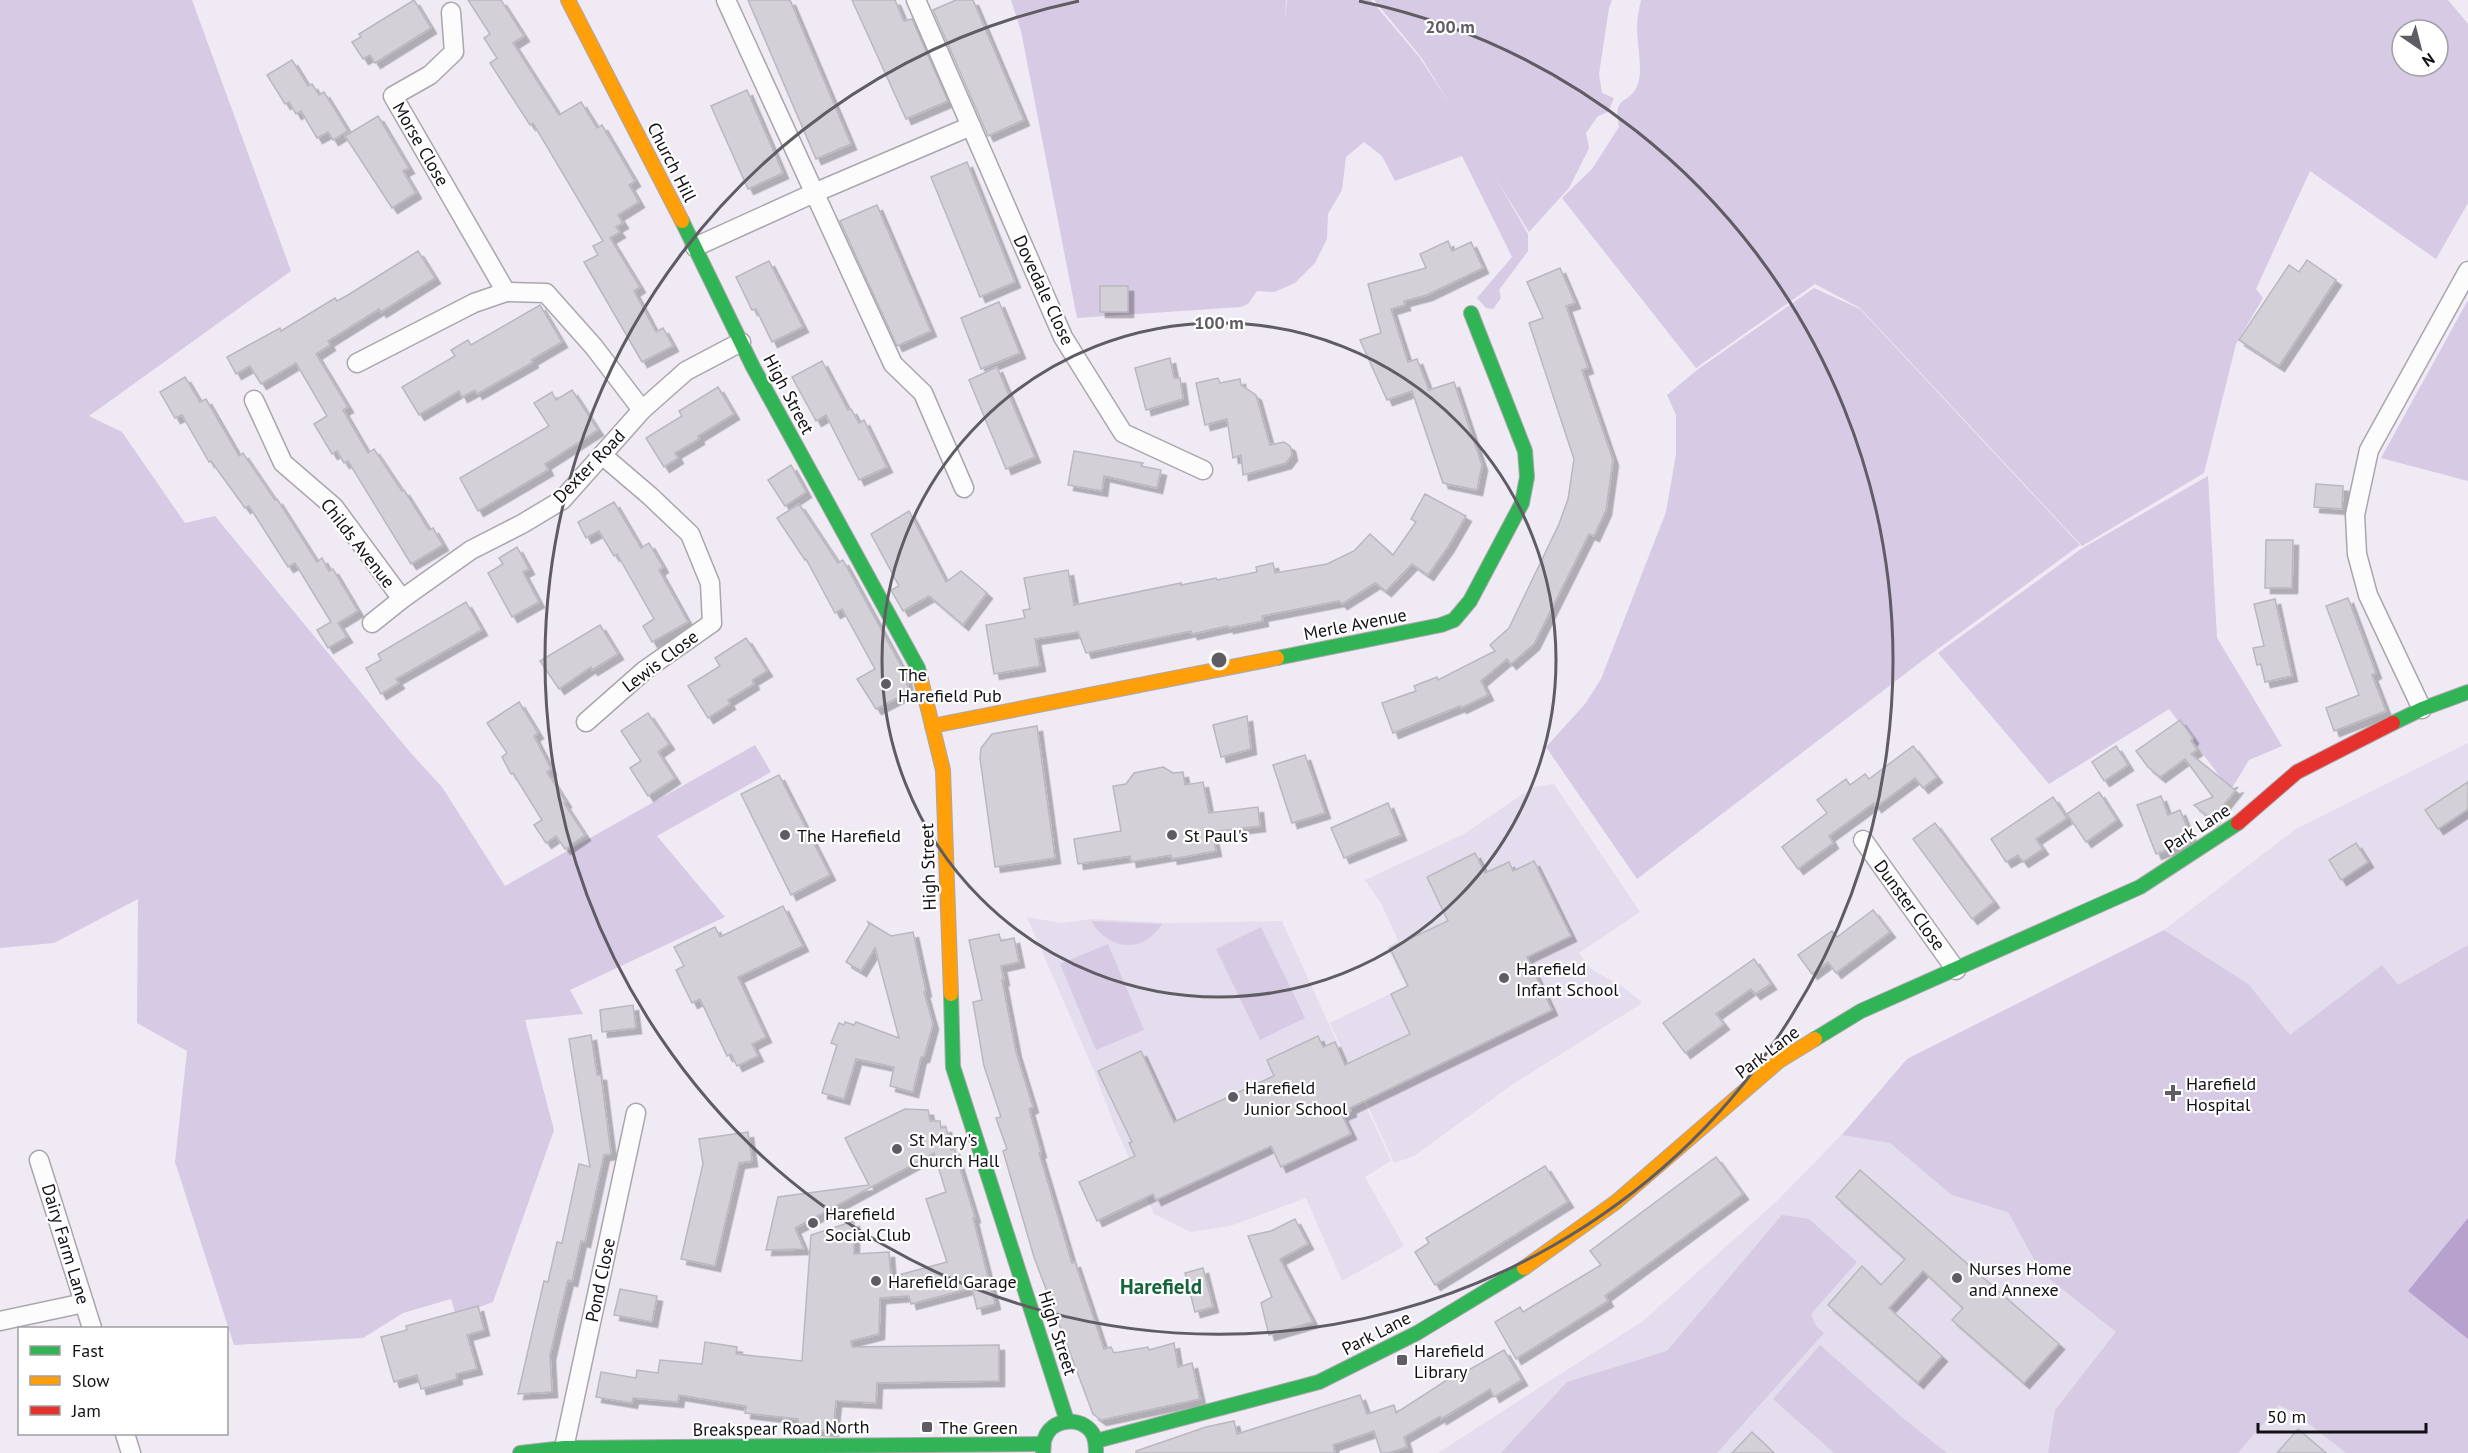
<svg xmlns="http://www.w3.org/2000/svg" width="2468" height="1453" viewBox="0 0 2468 1453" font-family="'PT Sans',sans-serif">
  <defs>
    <filter id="shadow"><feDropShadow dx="5.5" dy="5.5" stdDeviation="0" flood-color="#0004"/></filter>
  </defs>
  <rect width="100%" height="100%" fill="#efeaf4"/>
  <g fill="#e4dded">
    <polygon points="2468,743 2468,1193 2169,1346 2294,1412 2346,1453 1438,1453 1643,1321 1778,1200 1850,1126 1907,1059 2164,930 2296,829"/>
    <polygon points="1554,784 1640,912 1579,953 1591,969 1623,987 1641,1001 1641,1004 1513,1084 1414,1156 1394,1163 1330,1023 1406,986 1387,947 1398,941 1382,905 1365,880 1464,834 1533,787"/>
    <polygon points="1027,917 1061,923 1093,919 1169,923 1282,921 1391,1161 1365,1177 1404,1246 1342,1281 1306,1198 1230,1226 1191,1232 1154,1214 1113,1122 1094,1071"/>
  </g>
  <g fill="#d6cae5" fill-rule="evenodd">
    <polygon points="0,0 192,0 291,271 89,416 122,432 185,523 215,516 409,751 442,787 505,886 755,745 771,772 657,836 725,917 570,990 583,1014 525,1020 554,1130 493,1302 456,1316 451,1299 403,1313 363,1338 234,1345 175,1162 187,1051 137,1023 138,899 54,943 0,948"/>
    <polygon points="1011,0 1286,0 1285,20 1287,0 1371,0 1420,58 1476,144 1528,234 1528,251 1499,290 1501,298 1493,309 1486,308 1477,298 1512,257 1462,156 1395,181 1382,156 1364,142 1346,157 1342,190 1328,214 1327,239 1315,263 1295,283 1274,292 1257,291 1248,304 1241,307 1077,318 1021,31"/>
    <polygon points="1374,0 1612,0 1609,8 1599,74 1602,93 1614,98 1608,112 1598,116 1586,133 1589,148 1569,188 1529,232 1421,57"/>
    <path d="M1641,0h807l20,24v179l-32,56 -126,-88 -54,118 7,9 -27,46 -32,129 -122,73 -222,-238 -45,-24 -119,84 -134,-170 30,-29 27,-42c-7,-34 11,-21 19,-43 5,-17 -1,-38 -1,-56 0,-9 2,-19 4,-28zM2402,30h36v36h-36z"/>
    <polygon points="1814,288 1860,309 2080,545 1931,654 1637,879 1546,747 1585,704 1601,679 1666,512 1676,454 1676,415 1667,395 1697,370"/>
    <polygon points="2468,300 2468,481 2381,458"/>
    <polygon points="2208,476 2217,638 2282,746 2249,760 2232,788 2221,778 2169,709 2049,784 1938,653 2081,549"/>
    <path d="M1091,921l71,3c-19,30 -53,27 -71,-3z"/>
    <polygon points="1261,927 1305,1018 1260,1040 1216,949"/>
    <polygon points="2164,930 2248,984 2290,1035 2382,965 2398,985 2468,945 2468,1453 2346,1453 2294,1412 2279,1405 2238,1453 2048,1453 2055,1410 2116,1332 2041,1272 2008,1212 1952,1195 1890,1143 1842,1135 1907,1059"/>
    <polygon points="1108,944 1144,1030 1096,1050 1060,964"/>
    <polygon points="1782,1215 1809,1219 1857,1262 1811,1314 1816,1326 1824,1333 1717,1453 1501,1453 1567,1382 1667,1351"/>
    <polygon points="1820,1345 1904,1419 1947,1453 1834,1453 1773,1399"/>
  </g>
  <polygon fill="#b6a2cd" points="2468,1218 2468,1339 2408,1291"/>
  <g fill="#d4d0d7" stroke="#bab7be" stroke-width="1.5" filter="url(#shadow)">
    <polygon points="414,0 431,28 375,63 370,55 363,59 352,42 361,37 359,34"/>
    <polygon points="468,0 501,0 524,36 513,43 559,115 581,102 597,128 602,125 635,181 629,185 639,202 618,215 623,223 616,227 620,232 610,238 640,287 634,291 656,332 663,328 673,346 642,362 584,262 598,255 593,246 603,241 533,123 530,125 490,63 497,58 484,38 490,34"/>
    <polygon points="748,0 790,0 851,144 816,159"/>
    <polygon points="852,0 895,0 904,21 912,19 948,101 906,119"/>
    <polygon points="956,0 973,0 1024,120 988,136 933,10"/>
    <polygon points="292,60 308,86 312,84 319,95 324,92 348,131 333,140 328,132 317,138 301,111 296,114 289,102 285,104 267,75"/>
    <polygon points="747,90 783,173 748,189 711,106"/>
    <polygon points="378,116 409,168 403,171 416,193 392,208 345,136"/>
    <polygon points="967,162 1015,282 980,297 931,177"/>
    <polygon points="877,205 931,331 897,346 840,221"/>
    <polygon points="1448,241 1452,251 1471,242 1483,268 1427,295 1404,301 1405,305 1391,309 1408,362 1417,359 1429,390 1454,382 1482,465 1477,490 1443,483 1412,391 1387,400 1360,340 1381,333 1368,284 1426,268 1420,254"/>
    <polygon points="418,251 435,278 381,312 379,309 328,341 330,345 316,354 348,407 343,410 368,453 374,449 402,491 404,490 429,530 433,528 443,545 411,564 348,461 344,463 337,451 332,454 314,424 327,416 296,363 261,384 250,366 236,374 227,357 280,328 281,331 335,298 337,301 348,295"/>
    <polygon points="2307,260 2336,280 2279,366 2239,340 2289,265 2299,272"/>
    <polygon points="769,261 803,327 772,342 756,309 752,310 736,277"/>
    <polygon points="1560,268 1575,303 1566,306 1588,368 1582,370 1613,460 1606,510 1594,536 1589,534 1534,644 1511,664 1507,659 1481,681 1488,695 1461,708 1460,706 1393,733 1382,703 1416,691 1414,686 1437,677 1438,680 1495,651 1490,645 1509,628 1559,524 1568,499 1574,459 1529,323 1543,318 1527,282"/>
    <rect x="1100" y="286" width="28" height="26"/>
    <polygon points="999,302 1020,353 981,369 961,318"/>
    <polygon points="540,305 562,342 531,360 533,362 477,394 475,390 462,397 459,391 419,415 402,387 455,356 451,350 468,340 471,345"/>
    <polygon points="1170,358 1174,378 1180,378 1183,399 1146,410 1135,368"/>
    <polygon points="822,361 848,410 851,409 859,423 864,420 887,467 859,480 826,415 816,421 792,377"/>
    <polygon points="997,367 1035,457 1006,469 969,380"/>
    <polygon points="185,377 200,402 206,399 239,456 243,453 275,500 277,499 317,562 322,558 329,571 333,569 358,611 338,623 347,637 328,648 317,630 331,622 295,563 288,567 249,506 245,508 211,461 209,462 182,415 175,418 160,392"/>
    <polygon points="1218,378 1220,383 1240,379 1241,385 1256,395 1270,445 1284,442 1290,446 1292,455 1286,463 1243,475 1241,455 1233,458 1227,419 1205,425 1196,383"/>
    <polygon points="718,387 734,414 698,436 699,439 675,453 678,458 664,467 646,438 682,416 679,411"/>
    <polygon points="572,390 598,430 545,464 548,470 478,511 460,478 549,426 534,403 552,392 556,400"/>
    <polygon points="1074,451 1143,463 1141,466 1161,470 1157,488 1104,476 1102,491 1068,485"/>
    <polygon points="791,465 806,492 785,506 768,480"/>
    <polygon points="2316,484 2343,486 2342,509 2314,507"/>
    <polygon points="1425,494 1466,516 1448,547 1428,575 1412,564 1386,591 1375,583 1342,604 1339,601 1262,616 1263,621 1228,628 1228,626 1192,634 1191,631 1086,653 1078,632 1035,639 1040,666 994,674 986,625 1025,618 1023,610 1030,609 1024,578 1068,570 1074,605 1181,583 1181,585 1216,578 1217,580 1257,572 1256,567 1273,563 1275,573 1327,564 1354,551 1370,534 1393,555 1416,522 1411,519"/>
    <polygon points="614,502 641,548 649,543 663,567 659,570 688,622 652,642 643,626 654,619 617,554 614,556 599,531 586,538 578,522"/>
    <polygon points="799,504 838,563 843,560 905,673 909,692 876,709 857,679 875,669 842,609 835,613 806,559 805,560 777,518"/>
    <polygon points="909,511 946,582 961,571 987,593 963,625 929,596 903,611 891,590 899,586 871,534"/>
    <polygon points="2266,540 2293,540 2292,588 2265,588"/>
    <polygon points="517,547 529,569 523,572 539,602 512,617 488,573 503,564 499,558"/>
    <polygon points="2348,598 2376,673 2372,675 2386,711 2334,731 2326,708 2359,695 2326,606"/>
    <polygon points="2275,599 2292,676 2265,682 2261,664 2257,665 2253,648 2264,646 2254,604"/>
    <polygon points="466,602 482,630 396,679 399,683 381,694 366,668 381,660 378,654"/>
    <polygon points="600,625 618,654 592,670 591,667 559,689 540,661"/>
    <polygon points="746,638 767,671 752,680 754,684 728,700 730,704 708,718 688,686 720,666 715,658"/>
    <polygon points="519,702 538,733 534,736 551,769 547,772 566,802 564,803 585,835 565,849 556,836 546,843 534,825 542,820 513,773 511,774 502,757 507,753 487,723"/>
    <polygon points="648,713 669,744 658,752 675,778 648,796 630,768 641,761 621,731"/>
    <polygon points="1247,716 1251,749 1221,757 1213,725"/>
    <polygon points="2180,720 2193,738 2191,741 2197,750 2191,754 2234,789 2238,787 2212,820 2194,805 2213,797 2185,759 2160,777 2148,767 2136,751"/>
    <polygon points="1037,726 1055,858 995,867 980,758 981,748 992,734"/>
    <polygon points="1913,746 1937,777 1923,788 1915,778 1876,807 1874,803 1829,836 1833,843 1798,869 1782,847 1827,813 1817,800 1846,779 1850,785 1865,774 1869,779"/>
    <polygon points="2116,746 2128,765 2104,781 2092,762"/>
    <polygon points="1305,755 1325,813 1292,823 1273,765"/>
    <polygon points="1163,767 1173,773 1183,772 1185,785 1203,782 1209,813 1258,807 1260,826 1212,832 1216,851 1172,859 1171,855 1131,862 1130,856 1078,864 1074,839 1121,831 1113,786 1126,784 1134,773"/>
    <polygon points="779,775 830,875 791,895 741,794"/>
    <polygon points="2468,782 2468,809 2438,829 2425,810"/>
    <polygon points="2099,792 2117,820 2086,842 2067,814"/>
    <polygon points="2161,796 2168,815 2180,810 2191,837 2177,846 2156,854 2137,805"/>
    <polygon points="2053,797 2067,818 2036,839 2043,849 2023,862 2018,855 2006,862 1991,839"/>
    <polygon points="1388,803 1401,835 1344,858 1331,828"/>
    <polygon points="1935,823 1994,902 1972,919 1913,839"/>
    <polygon points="2356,843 2368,862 2341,880 2329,860"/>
    <polygon points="1475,853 1485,873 1509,862 1513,871 1534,861 1571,936 1527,957 1552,1010 1350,1108 1351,1111 1342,1115 1351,1134 1281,1167 1271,1146 1156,1200 1153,1194 1097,1221 1079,1182 1135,1156 1129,1143 1132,1142 1098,1071 1141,1051 1174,1122 1274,1076 1267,1060 1318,1036 1323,1047 1335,1042 1345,1065 1410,1034 1391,994 1408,986 1390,948 1448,921 1427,877"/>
    <polygon points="783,906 803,946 738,977 766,1037 752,1044 758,1056 737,1066 731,1054 727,1056 700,999 692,1003 676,970 684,966 674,947 715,927 720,937"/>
    <polygon points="1873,910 1890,932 1836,973 1828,962 1812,974 1798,955 1832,931 1837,937"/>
    <polygon points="868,922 891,936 913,932 926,991 924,992 933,1024 924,1057 921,1057 913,1092 890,1086 894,1067 856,1059 844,1099 822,1093 837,1045 831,1043 839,1023 844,1025 845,1022 854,1025 856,1022 899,1038 875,948 861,971 846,962 869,925"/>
    <polygon points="999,934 1001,941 1014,938 1019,962 1001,966 1004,980 1002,980 1016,1052 1033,1107 1029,1109 1041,1152 1039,1153 1072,1263 1075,1262 1104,1349 1111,1347 1114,1353 1148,1347 1149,1350 1174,1343 1178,1367 1192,1363 1200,1399 1101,1420 1093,1414 1034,1257 1003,1151 1007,1149 996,1118 1001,1117 984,1066 973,1002 982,1000 969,940"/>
    <polygon points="1754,959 1771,984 1755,994 1751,989 1716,1014 1724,1024 1685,1053 1663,1023"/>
    <polygon points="633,1005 636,1028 602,1032 600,1010"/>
    <polygon points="591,1035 597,1075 601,1075 611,1154 604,1155 585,1242 581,1241 572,1281 568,1280 558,1320 550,1355 552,1392 518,1394 544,1281 548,1282 557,1242 562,1243 579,1164 590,1167 569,1039"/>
    <polygon points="905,1109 928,1110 930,1121 940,1121 941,1128 946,1127 951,1150 954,1149 975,1217 973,1218 995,1304 977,1309 972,1288 911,1304 909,1296 880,1298 879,1334 851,1341 852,1347 999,1345 999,1381 877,1383 876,1403 836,1401 833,1431 798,1429 798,1419 745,1413 746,1406 679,1395 678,1402 633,1398 632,1403 596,1397 601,1372 636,1378 637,1370 658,1373 660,1360 702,1364 705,1342 737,1347 736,1354 802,1361 811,1235 854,1221 854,1254 889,1252 891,1277 947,1262 926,1199 946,1192 934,1153 795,1228 804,1249 766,1250 778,1197 869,1185 845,1138"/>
    <polygon points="748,1132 752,1161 739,1163 715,1266 681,1259 703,1164 699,1139"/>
    <polygon points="1716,1157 1743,1194 1605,1296 1608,1301 1516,1359 1495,1322 1520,1307 1523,1312 1601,1265 1590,1251"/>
    <polygon points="1545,1166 1568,1202 1435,1285 1415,1252 1429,1243 1426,1238"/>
    <polygon points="1860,1170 2059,1344 2024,1383 1952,1320 1963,1308 1923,1271 1889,1308 1942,1356 1918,1383 1828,1305 1862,1266 1881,1285 1905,1259 1836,1197"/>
    <polygon points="1295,1219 1308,1244 1280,1259 1313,1322 1269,1335 1261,1303 1272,1297 1248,1236 1271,1231"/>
    <polygon points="1203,1268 1213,1307 1195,1312 1185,1273"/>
    <polygon points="620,1289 657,1296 652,1322 614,1315"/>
    <polygon points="478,1306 484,1330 467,1335 477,1369 456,1374 457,1379 421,1389 417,1375 394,1382 381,1337 407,1330 406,1326"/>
    <polygon points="1504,1350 1522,1380 1494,1397 1490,1389 1441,1419 1440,1416 1404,1437 1407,1447 1389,1453 1381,1453 1374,1431 1333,1445 1335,1453 1136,1453 1136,1451 1206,1427 1234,1421 1237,1434 1360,1395 1367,1414 1394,1405 1396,1413 1450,1378 1451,1380"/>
    <polygon points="2298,1429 2326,1453 2277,1453"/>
    <polygon points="1752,1432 1774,1453 1732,1453"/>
  </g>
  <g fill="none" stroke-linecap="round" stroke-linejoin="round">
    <defs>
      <g id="street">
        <polyline points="726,0 893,364 923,393 964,488"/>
        <polyline points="916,0 1063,337 1123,433 1203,470"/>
        <polyline points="451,12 454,52 430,75 393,96 506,292"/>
        <polyline points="695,247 814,193 971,126"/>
        <polyline points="357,363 474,303 506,292 546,293 594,347 642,410"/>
        <polyline points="254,400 283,463 334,507 402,599"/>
        <polyline points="372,623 402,599 471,550 522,524 562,500 642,410 686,371 741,342"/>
        <polyline points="2422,709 2368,595 2357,554 2355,515 2369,450 2468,271"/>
        <polyline points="586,722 645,670 712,623 710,583 690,534 650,496 602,455"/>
        <polyline points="1863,840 1956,970"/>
        <polyline points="39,1160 92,1328"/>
        <polyline points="0,1321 84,1303"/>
        <polyline points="125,1434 131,1453"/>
        <polyline points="564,1448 636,1113"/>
      </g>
      <g id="fast">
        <polyline points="682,221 753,367 918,668 921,680"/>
        <polyline points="1277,658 1441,625 1454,620 1470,601 1522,503 1527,477 1525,451 1471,313"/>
        <polyline points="2393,723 2422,709 2468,692"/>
        <polyline points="951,994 953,1067 1067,1421"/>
        <polyline points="1815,1039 1861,1011 2140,887 2238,823"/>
        <polyline points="1096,1441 1319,1382 1417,1333 1524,1268"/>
        <polyline points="520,1453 564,1448 1042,1444"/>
        <path d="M1043,1453c1,-4 0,-11 2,-15 6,-18 32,-22 45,-8 6,6 6,15 6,23"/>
      </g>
      <g id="slow">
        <polyline points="568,0 682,221"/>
        <polyline points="921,680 943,770 951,994"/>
        <polyline points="932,726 1277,658"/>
        <polyline points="1524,1268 1616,1202 1779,1061 1815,1039"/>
      </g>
      <polyline id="jam" points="2238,823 2297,772 2393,723"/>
    </defs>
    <use href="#street" stroke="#aaa6ad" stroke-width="21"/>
    <use href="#fast" stroke="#aaa6ad" stroke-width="16"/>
    <use href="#slow" stroke="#aaa6ad" stroke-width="16"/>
    <use href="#jam" stroke="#aaa6ad" stroke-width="16"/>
    <use href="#street" stroke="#fdfcfd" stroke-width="18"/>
    <use href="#fast" stroke="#30b455" stroke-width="14"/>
    <use href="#slow" stroke="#ff9f0a" stroke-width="14"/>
    <use href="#jam" stroke="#e5322d" stroke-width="14"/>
  </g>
  <g fill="none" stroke="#5f5c63" stroke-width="3">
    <circle cx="1219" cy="660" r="337"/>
    <path d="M1359 1A674 674 0 1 1 1079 1"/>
  </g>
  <g fill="#5f5c63" stroke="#fff" stroke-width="2">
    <circle cx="886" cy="684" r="6"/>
    <circle cx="785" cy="835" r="6"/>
    <circle cx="1172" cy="835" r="6"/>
    <circle cx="1504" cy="978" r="6"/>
    <path d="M2170 1084h6v6h6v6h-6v6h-6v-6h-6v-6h6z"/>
    <circle cx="1233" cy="1097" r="6"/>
    <circle cx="897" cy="1149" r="6"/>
    <circle cx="813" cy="1223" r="6"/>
    <circle cx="1957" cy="1278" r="6"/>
    <circle cx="876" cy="1281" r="6"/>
    <rect x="1396" y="1354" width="12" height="12" rx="3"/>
    <rect x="921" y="1421" width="12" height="12" rx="3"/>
  </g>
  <g text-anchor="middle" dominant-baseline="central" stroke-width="4.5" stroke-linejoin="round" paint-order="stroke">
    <g font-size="18" fill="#121015" stroke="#fff">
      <text transform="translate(421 144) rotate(60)">Morse Close</text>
      <text transform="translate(672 162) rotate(63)">Church Hill</text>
      <text transform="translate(1044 290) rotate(65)">Dovedale Close</text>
      <text transform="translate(789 394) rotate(62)">High Street</text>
      <text transform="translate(589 466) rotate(-46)">Dexter Road</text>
      <text transform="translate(358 543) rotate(52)">Childs Avenue</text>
      <text transform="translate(1355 624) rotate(-11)">Merle Avenue</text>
      <text transform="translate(660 661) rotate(-37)">Lewis Close</text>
      <text transform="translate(2197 828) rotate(-33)">Park Lane</text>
      <text transform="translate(928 867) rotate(-92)">High Street</text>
      <text transform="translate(1910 905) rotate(54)">Dunster Close</text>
      <text transform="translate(1767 1052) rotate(-37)">Park Lane</text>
      <text transform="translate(66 1244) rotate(73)">Dairy Farm Lane</text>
      <text transform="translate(600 1280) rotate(-78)">Pond Close</text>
      <text transform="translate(1058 1333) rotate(72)">High Street</text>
      <text transform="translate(1376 1333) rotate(-27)">Park Lane</text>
      <text transform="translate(781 1428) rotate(-1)">Breakspear Road North</text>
    </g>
    <g font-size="18" fill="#121015" stroke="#fff" text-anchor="start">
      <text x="898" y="674">The<tspan x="898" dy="21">Harefield Pub</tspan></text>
      <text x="797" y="835">The Harefield</text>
      <text x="1184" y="835">St Paul's</text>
      <text x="1516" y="968">Harefield<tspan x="1516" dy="21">Infant School</tspan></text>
      <text x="2186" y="1083">Harefield<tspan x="2186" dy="21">Hospital</tspan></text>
      <text x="1245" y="1087">Harefield<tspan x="1245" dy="21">Junior School</tspan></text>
      <text x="909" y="1139">St Mary's<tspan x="909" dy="21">Church Hall</tspan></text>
      <text x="825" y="1213">Harefield<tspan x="825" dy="21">Social Club</tspan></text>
      <text x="1969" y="1268">Nurses Home<tspan x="1969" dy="21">and Annexe</tspan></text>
      <text x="888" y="1281">Harefield Garage</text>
      <text x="1414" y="1350">Harefield<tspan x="1414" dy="21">Library</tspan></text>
      <text x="939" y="1427">The Green</text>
    </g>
    <g font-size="21" font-weight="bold" fill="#16643b" stroke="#fff">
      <text x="1161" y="1286">Harefield</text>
    </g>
  </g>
  <circle cx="1219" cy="660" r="9" fill="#5f5c63" stroke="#fff" stroke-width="3"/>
  <g font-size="18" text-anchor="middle" font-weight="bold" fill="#5f5c63" stroke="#fff" stroke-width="4.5" stroke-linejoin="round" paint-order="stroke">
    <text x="1450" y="33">200 m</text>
    <text x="1219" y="329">100 m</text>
  </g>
  <rect x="18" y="1327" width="210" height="108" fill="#ffffff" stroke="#a09fa1" stroke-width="1.5"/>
  <rect x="30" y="1346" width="30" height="9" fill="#30b455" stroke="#a09fa1" stroke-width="1.5"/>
  <text x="72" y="1357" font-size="18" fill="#121015">Fast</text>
  <rect x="30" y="1376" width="30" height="9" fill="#ff9f0a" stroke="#a09fa1" stroke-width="1.5"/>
  <text x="72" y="1387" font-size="18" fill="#121015">Slow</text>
  <rect x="30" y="1406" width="30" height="9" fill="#e5322d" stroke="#a09fa1" stroke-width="1.5"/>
  <text x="72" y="1417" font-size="18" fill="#121015">Jam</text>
  <g transform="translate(2420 48) rotate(145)"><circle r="28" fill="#ffffff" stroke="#a09fa1" stroke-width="1.5"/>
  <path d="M0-4.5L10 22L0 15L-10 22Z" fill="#5f5c63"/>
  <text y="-9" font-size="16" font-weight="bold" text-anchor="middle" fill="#121015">N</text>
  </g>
  <path d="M2258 1423v9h168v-9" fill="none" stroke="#121015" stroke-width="3"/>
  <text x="2267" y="1423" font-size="18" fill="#121015" stroke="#ffffff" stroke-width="4.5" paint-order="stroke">50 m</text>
</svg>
